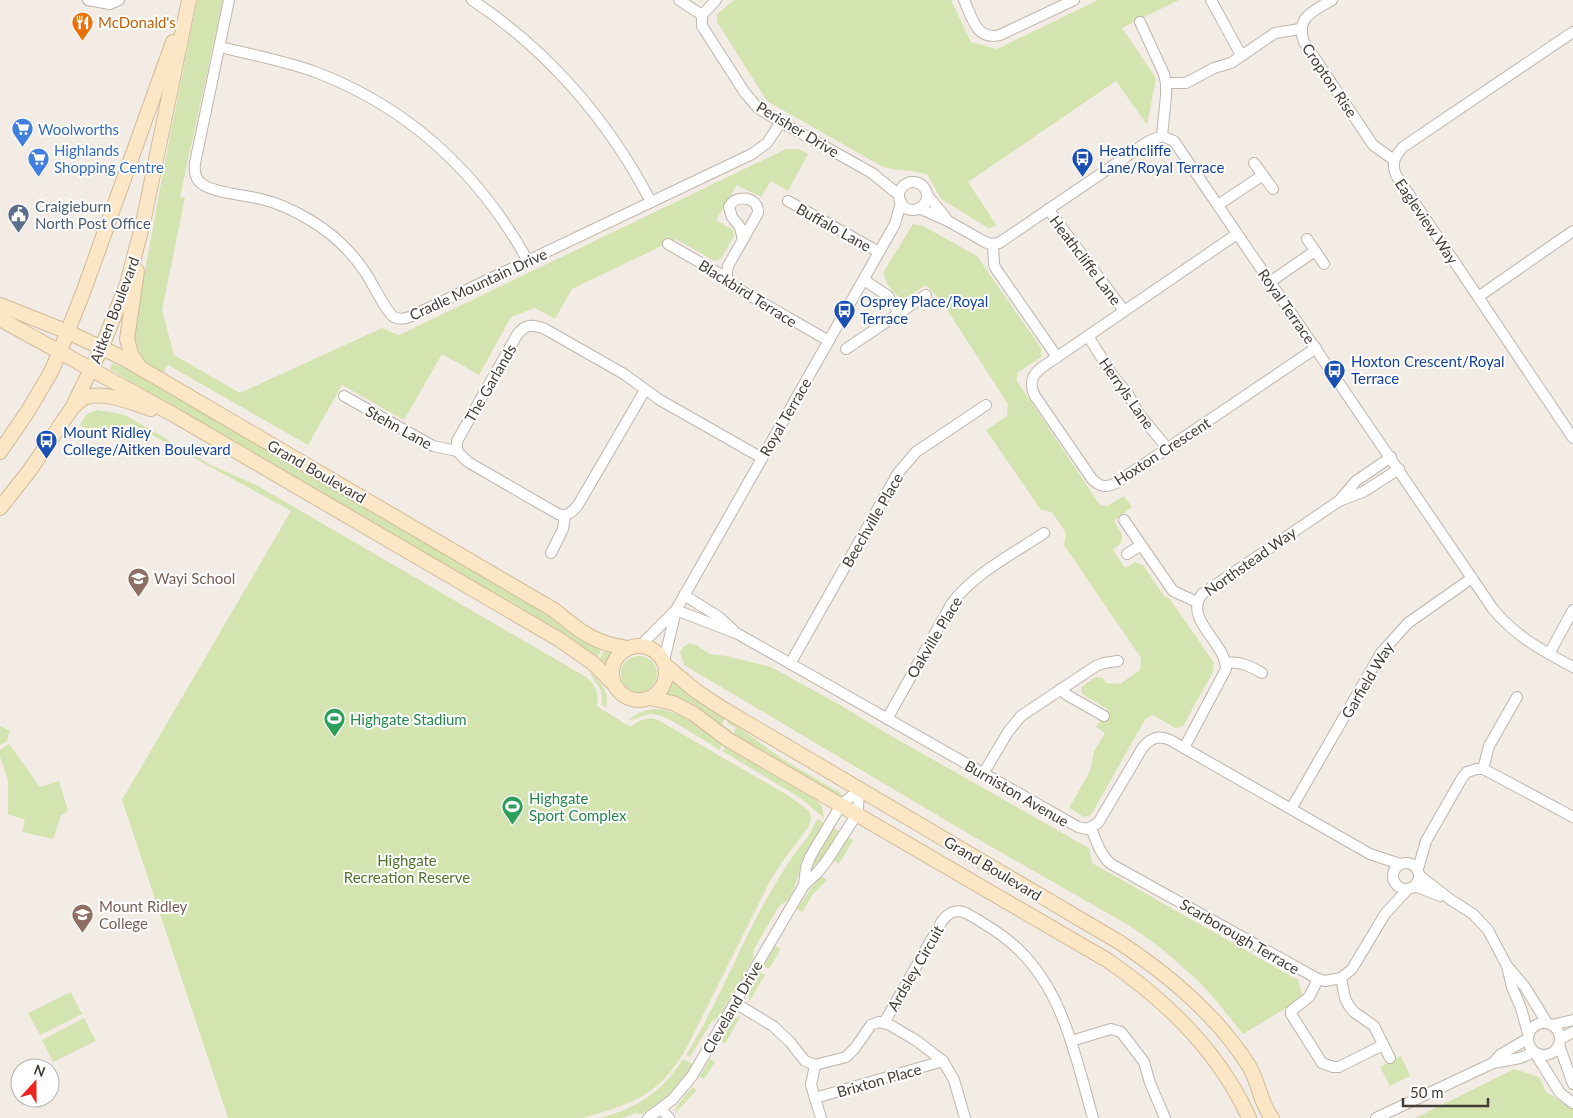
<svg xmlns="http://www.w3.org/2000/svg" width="1573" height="1118" viewBox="0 0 1573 1118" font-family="Lato,sans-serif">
  <rect width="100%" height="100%" fill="#f2ece5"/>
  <g fill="#d4e4b0">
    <polygon points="197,0 223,0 180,197 185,198 162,310 174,355 240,393 382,328 399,335 786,149 798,149 808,154 788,191 771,181 761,197 737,185 716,220 733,230 734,236 721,259 714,261 676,239 572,289 555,319 535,308 511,317 479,375 442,354 404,420 342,385 308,445 168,365 163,373 143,361 136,353 133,337 163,172"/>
    <path d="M734,0h217l20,42 26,7 101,-49h81l-57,28 34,50 -9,47 -31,-44 -148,101 29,44 -9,2 -47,-29 -14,-25c-15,-4 -29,-3 -44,-7l-116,-66 -50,-79v-8z"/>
    <path d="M913,224l10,2 54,30 64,92v9l-24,16v8l83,124 7,1 17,-10 8,11 -18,14 8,14 -1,8 -8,7 12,18 10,-6 8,3 21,31 6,3 44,64 -1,9 -30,54 -8,2 -22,-13 -7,3 -55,97 -7,2 -15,-9 21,-37 4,-20 11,-18 -9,-6 11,-18 -26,-16v-6l15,-10 7,1 3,5 14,1 20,-14 1,-12 -77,-113 2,-12 -14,-21 -11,-2 -55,-80 21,-14 1,-12 -66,-102 -16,-17 -22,14c-11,-4 -20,-16 -20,-28z"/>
    <polygon points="112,363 128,369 548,615 577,637 601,650 597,658 563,635 123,377 110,369"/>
    <path d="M97,410l19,3 11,3 84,49 47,21 328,191c10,7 13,17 11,29l30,19 5,1c8,-6 16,-10 26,-6l131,76 20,15 2,7 -2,8 -24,32 -14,21 -85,170c-29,48 -52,54 -103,69h-355l-106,-318 169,-289 -159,-87 -42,8 -10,-7 7,-11z"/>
    <polygon points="690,643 696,645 710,654 726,656 771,667 840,705 886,733 1089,848 1092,863 1298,980 1303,998 1243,1034 1213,997 1195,978 1162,949 1130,926 969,834 684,665 680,652 683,647"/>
    <polygon points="604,651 616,654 612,661 609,670 599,661"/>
    <circle cx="639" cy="674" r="18"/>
    <path d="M591,673c10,10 19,19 15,35l-4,-3 -1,-15 -11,-16z"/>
    <polygon points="668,677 703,704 725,718 722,725 731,730 729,732 688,702 662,693 667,686"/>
    <path d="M653,709c28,0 47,20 69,36l-3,5c-14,-9 -51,-34 -65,-36 -10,-1 -17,6 -26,6l12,-8z"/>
    <polygon points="729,720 781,758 842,794 843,797 840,797 733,734 736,728 727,723"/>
    <polygon points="0,726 8,730 10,729 7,741 0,745"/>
    <polygon points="9,744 40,787 59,781 68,811 61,815 53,839 22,832 25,820 8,814 8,780 0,757 0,750"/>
    <polygon points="725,747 816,800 822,806 824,818 799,797 722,751"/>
    <path d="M818,819l6,4 -21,36 -9,30 -6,11 -9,6 -25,43 -1,10 -34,58 -7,4 -22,36 -4,-2c44,-71 69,-154 123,-220 4,-5 5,-12 9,-16z"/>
    <polygon points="833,828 839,831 819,864 811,872 813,861"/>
    <polygon points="846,836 853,840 839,864 832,859"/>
    <polygon points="821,876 827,880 813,894 802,912 797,909 809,891"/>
    <polygon points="775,946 781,949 769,969 764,966"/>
    <polygon points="760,972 765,975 749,1002 748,993"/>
    <polygon points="71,992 82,1014 40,1035 28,1013"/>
    <polygon points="741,1015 725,1044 720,1041 732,1021"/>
    <polygon points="84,1018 96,1041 53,1062 42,1040"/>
    <polygon points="1401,1056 1410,1076 1390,1086 1380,1067"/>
    <path d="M683,1059l11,6 -18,24 -17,14 -17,11 -7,-1 -12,5h-23c39,-11 61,-25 83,-59z"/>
    <polygon points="710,1059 715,1062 704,1079 699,1077"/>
    <polygon points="1514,1069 1539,1077 1546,1092 1573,1109 1573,1118 1415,1118"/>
    <polygon points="692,1087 697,1090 675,1113 676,1107"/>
  </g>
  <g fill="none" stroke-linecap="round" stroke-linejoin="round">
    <defs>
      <g id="street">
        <polyline points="88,0 110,4 119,0"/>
        <path d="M229,0l-34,163c-1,8 0,16 7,21 12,9 43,11 59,15 17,4 34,12 49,21 22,13 41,31 55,52 7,10 21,40 29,45 8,4 15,0 22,-3l336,-160 15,-11 14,-21"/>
        <path d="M472,0c76,50 137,121 179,202"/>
        <polyline points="679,0 702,15"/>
        <polyline points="716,0 702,15 702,26 745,93 758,108 781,122 872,173 899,195"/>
        <path d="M964,0c8,17 12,41 36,35l74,-35"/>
        <polyline points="1211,0 1241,55"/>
        <path d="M1332,0c-19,11 -37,18 -28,42l69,103 21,15"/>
        <polyline points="1140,22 1164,74 1166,83 1166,96 1162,136"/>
        <path d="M1573,32l-170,115c-8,9 -12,16 -7,28l177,263"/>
        <path d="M220,47c33,8 66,14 98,26 93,36 162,102 210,188"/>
        <polyline points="1166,83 1186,83 1214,68 1231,63 1275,33 1300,29"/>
        <polyline points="1254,163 1273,189"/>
        <circle cx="913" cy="196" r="14"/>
        <polyline points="927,195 946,218"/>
        <polyline points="788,201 879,252"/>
        <polyline points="1218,205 1263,175"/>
        <path d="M919,208l29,13 37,21 5,2 9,-1 150,-102 13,-5 12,5 319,468c22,27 50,42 80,58"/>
        <polyline points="1048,209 1124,311"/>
        <path d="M1237,234l-196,134c-10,8 -12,16 -6,28l57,83c8,8 14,9 24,4l200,-135"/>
        <polyline points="1307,239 1324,264"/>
        <polyline points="668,244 727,278 732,285 740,290 829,341"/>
        <polyline points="993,244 994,265 996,269 1057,357"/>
        <path d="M727,278v-6l1,-6 30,-53c1,-16 -22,-20 -29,-6l3,10 8,10 3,13"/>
        <polyline points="864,280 888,296 899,313"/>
        <polyline points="1270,282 1315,251"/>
        <polyline points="1478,297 1573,231"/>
        <polyline points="1088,336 1113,376 1128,394 1139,414 1168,449"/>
        <polyline points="846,349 926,295"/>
        <path d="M645,390l-67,115c-6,7 -10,12 -20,9l-90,-52 -11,-11v-10l60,-106c8,-11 15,-11 28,-6l79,45 36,26 102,58"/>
        <polyline points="344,396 433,446 457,451"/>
        <polyline points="1339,501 1356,481 1391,457"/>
        <polyline points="1124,520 1173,591 1197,602"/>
        <polyline points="551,553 563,529 565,515"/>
        <polyline points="1127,554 1141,545"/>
        <polyline points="684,595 719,617 733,630"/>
        <path d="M676,610l62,24 340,193 9,2 11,-6 45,-76c8,-9 15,-12 27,-7l200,114 30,10"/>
        <polyline points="640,646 675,611"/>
        <polyline points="1549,654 1573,610"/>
        <polyline points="664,661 676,610 895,224 901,202"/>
        <path d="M1226,663c14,-2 24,3 36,10"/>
        <polyline points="790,664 898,473 916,452 986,405"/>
        <polyline points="1061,689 1067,695 1104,716"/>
        <path d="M887,719l65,-116c23,-30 61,-49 92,-70"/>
        <path d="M1184,748l42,-79c0,-27 -43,-49 -24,-75l137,-93 24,-9 36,-23"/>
        <polyline points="1483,769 1489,746 1517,697"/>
        <polyline points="983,774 1008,732 1021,716 1096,666 1104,663 1118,661"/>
        <polyline points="1291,809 1381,653 1408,623 1472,578"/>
        <path d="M1091,828c5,12 9,27 20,36l207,115 7,2 16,-3 11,-9 33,-55 22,-24"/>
        <circle cx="1406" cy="876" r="13"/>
        <polyline points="1418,869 1426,841 1462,778 1467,772 1477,769 1483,769 1493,774 1573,817"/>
        <polyline points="1420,876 1451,900 1473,914 1488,930 1507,966 1512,987 1521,1008 1528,1033"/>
        <polyline points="1415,886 1440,896"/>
        <polyline points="1508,967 1525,987 1547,1023"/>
        <polyline points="1341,978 1345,998 1349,1006 1354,1012 1374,1026 1390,1058"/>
        <polyline points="1318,979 1309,997 1291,1011 1291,1014 1322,1063 1333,1067 1339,1067 1383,1045"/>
        <polyline points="735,1003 773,1026 790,1042 805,1061 815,1065 846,1057 855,1048 871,1025 879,1022 890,1025 917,1041 943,1061 954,1080 965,1118"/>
        <circle cx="1544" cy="1039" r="16"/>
        <path d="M884,1023l58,-102c7,-9 14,-12 24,-8 18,10 36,21 51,35 47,44 59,111 76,170"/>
        <polyline points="1552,1025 1573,1020"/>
        <polyline points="1560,1039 1573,1032"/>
        <polyline points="1071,1041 1111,1029 1121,1032 1144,1062 1150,1083 1165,1118"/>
        <polyline points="1559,1045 1573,1084"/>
        <polyline points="1535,1053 1560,1093 1573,1103"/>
        <polyline points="1493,1063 1500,1055 1527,1039"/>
        <polyline points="815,1065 811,1085 821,1118"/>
        <polyline points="815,1098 943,1061"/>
        <polyline points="661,1109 669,1118"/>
        <polyline points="648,1118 673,1099 692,1076 804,885 817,873 826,862 857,814 860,789 841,805 810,857 806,868 804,885"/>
        <polyline points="1376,1118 1493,1063 1520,1058 1534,1052"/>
      </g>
      <g id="secondary">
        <polyline points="137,271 127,339 131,354 140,368"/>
        <path d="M0,305l68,27 57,27 429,251c26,21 39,33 73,38"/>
        <polyline points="0,319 176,416 560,640 594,664 614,684"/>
        <path d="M73,407c4,-4 8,-8 13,-10 20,-6 46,6 65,12"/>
        <polyline points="0,452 28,411 51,372 60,351 84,290 173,42"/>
        <polyline points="0,508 30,470 72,408 101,349 127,284 143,223 189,0"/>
        <circle cx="639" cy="673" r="27"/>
        <path d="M666,666l30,25 24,16 399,235c50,33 98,73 130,124 10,16 11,37 23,52"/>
        <path d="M650,698l23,5 21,11 33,25 380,221c60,41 112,91 142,158"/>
      </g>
    </defs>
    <use href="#street" stroke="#bfb5ac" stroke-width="12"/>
    <use href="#secondary" stroke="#d2bb9a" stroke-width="16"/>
    <use href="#street" stroke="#fff" stroke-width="10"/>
    <use href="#secondary" stroke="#fbe7c6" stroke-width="14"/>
  </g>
  <defs>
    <symbol id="restaurant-pin" viewBox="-11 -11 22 30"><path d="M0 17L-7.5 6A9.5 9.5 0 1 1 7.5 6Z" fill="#e8710a" stroke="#fff"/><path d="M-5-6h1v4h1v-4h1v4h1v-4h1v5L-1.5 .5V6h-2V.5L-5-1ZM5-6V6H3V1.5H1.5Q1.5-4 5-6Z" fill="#fff"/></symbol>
    <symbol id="supermarket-pin" viewBox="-11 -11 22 30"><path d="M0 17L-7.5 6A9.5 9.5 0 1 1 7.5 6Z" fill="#3f7fe0" stroke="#fff"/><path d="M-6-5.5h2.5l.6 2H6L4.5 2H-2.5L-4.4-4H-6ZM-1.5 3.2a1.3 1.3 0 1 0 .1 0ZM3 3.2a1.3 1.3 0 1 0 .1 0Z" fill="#fff"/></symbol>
    <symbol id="bus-pin" viewBox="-11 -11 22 30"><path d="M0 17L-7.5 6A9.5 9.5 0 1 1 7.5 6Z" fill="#1a4fb4" stroke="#fff"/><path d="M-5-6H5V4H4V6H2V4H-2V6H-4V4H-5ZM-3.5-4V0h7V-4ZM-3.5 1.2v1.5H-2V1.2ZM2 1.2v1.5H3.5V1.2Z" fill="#fff"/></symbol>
    <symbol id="civic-pin" viewBox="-11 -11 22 30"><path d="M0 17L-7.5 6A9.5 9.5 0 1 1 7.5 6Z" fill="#5c6f8a" stroke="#fff"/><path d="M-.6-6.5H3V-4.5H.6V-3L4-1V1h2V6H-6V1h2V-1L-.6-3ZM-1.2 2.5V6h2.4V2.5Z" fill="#fff"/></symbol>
    <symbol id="school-pin" viewBox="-11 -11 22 30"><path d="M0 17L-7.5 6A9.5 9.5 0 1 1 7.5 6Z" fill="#8d6e63" stroke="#fff"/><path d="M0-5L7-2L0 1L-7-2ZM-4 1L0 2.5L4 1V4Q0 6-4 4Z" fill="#fff"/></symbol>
    <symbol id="stadium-pin" viewBox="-11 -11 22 30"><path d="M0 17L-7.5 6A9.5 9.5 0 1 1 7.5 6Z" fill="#2e9e5b" stroke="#fff"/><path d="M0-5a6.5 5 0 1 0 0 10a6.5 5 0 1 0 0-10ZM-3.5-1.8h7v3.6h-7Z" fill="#fff"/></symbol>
  </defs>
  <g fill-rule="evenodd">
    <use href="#restaurant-pin" x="70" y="10" width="25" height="34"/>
    <use href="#supermarket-pin" x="10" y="116" width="25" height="34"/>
    <use href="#supermarket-pin" x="26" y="146" width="25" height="34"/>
    <use href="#bus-pin" x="1070" y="146" width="25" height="34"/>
    <use href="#civic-pin" x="6" y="202" width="25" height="34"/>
    <use href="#bus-pin" x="832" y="298" width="25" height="34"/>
    <use href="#bus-pin" x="1322" y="358" width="25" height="34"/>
    <use href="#bus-pin" x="34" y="428" width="25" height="34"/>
    <use href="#school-pin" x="126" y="566" width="25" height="34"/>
    <use href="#stadium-pin" x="322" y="706" width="25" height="34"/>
    <use href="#stadium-pin" x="500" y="794" width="25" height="34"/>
    <use href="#school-pin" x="70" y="902" width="25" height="34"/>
  </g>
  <g text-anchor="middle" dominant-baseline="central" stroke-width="4" stroke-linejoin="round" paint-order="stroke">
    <g font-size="15" fill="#c56008" stroke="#fff" text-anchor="start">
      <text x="98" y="22">McDonald's</text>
    </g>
    <g font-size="15" fill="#443c35" stroke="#fff">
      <text transform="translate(1330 80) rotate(56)">Cropton Rise</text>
      <text transform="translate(798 129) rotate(31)">Perisher Drive</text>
      <text transform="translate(1427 221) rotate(56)">Eagleview Way</text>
      <text transform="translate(834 227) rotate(29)">Buffalo Lane</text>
      <text transform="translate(1086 260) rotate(53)">Heathcliffe Lane</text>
      <text transform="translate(478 284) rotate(-25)">Cradle Mountain Drive</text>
      <text transform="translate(748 293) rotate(32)">Blackbird Terrace</text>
      <text transform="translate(1287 306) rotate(55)">Royal Terrace</text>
      <text transform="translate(114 310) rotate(-69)">Aitken Boulevard</text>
      <text transform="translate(490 383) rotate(-60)">The Garlands</text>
      <text transform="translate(1127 393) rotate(55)">Herryls Lane</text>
      <text transform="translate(785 417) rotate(-60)">Royal Terrace</text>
      <text transform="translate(399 427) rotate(29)">Stehn Lane</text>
      <text transform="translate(1162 451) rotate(-33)">Hoxton Crescent</text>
      <text transform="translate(317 471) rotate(30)">Grand Boulevard</text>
      <text transform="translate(872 520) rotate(-60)">Beechville Place</text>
      <text transform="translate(1250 561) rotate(-35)">Northstead Way</text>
      <text transform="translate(934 637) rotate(-59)">Oakville Place</text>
      <text transform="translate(1367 680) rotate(-59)">Garfield Way</text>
      <text transform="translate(1017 793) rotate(30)">Burniston Avenue</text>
      <text transform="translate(993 868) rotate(31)">Grand Boulevard</text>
      <text transform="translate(1240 936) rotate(30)">Scarborough Terrace</text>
      <text transform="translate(915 968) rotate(-60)">Ardsley Circuit</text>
      <text transform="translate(732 1007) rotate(-60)">Cleveland Drive</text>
      <text transform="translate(879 1080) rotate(-16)">Brixton Place</text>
    </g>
    <g font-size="15" fill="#366cbe" stroke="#fff" text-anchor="start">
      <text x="38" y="129">Woolworths</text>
      <text x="54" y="150">Highlands<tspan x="54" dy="17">Shopping Centre</tspan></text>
    </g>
    <g font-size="15" fill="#164399" stroke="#fff" text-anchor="start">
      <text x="1099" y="150">Heathcliffe<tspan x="1099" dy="17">Lane/Royal Terrace</tspan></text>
      <text x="860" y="301">Osprey Place/Royal<tspan x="860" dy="17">Terrace</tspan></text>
      <text x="1351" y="361">Hoxton Crescent/Royal<tspan x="1351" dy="17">Terrace</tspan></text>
      <text x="63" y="432">Mount Ridley<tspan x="63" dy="17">College/Aitken Boulevard</tspan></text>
    </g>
    <g font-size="15" fill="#4e5e75" stroke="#fff" text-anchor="start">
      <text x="35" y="206">Craigieburn<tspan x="35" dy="17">North Post Office</tspan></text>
    </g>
    <g font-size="15" fill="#785e54" stroke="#fff" text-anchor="start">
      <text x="154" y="578">Wayi School</text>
      <text x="99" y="906">Mount Ridley<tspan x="99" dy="17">College</tspan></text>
    </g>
    <g font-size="15" fill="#27864d" stroke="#fff" text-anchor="start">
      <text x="350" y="719">Highgate Stadium</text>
      <text x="529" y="798">Highgate<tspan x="529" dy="17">Sport Complex</tspan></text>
    </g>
    <g font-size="15" fill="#51722c" stroke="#fff">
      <text x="407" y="860">Highgate<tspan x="407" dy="17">Recreation Reserve</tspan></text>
    </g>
  </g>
  <g transform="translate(35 1083) rotate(21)"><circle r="24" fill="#ffffff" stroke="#b4b1ae"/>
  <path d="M0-4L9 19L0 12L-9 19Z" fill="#ed2221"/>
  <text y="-8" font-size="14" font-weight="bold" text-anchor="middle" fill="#443c35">N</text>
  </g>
  <path d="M1403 1098v8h85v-8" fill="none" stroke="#443c35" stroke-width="2.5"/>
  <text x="1410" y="1098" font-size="15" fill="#443c35" stroke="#ffffff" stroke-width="4" paint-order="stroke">50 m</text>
</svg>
